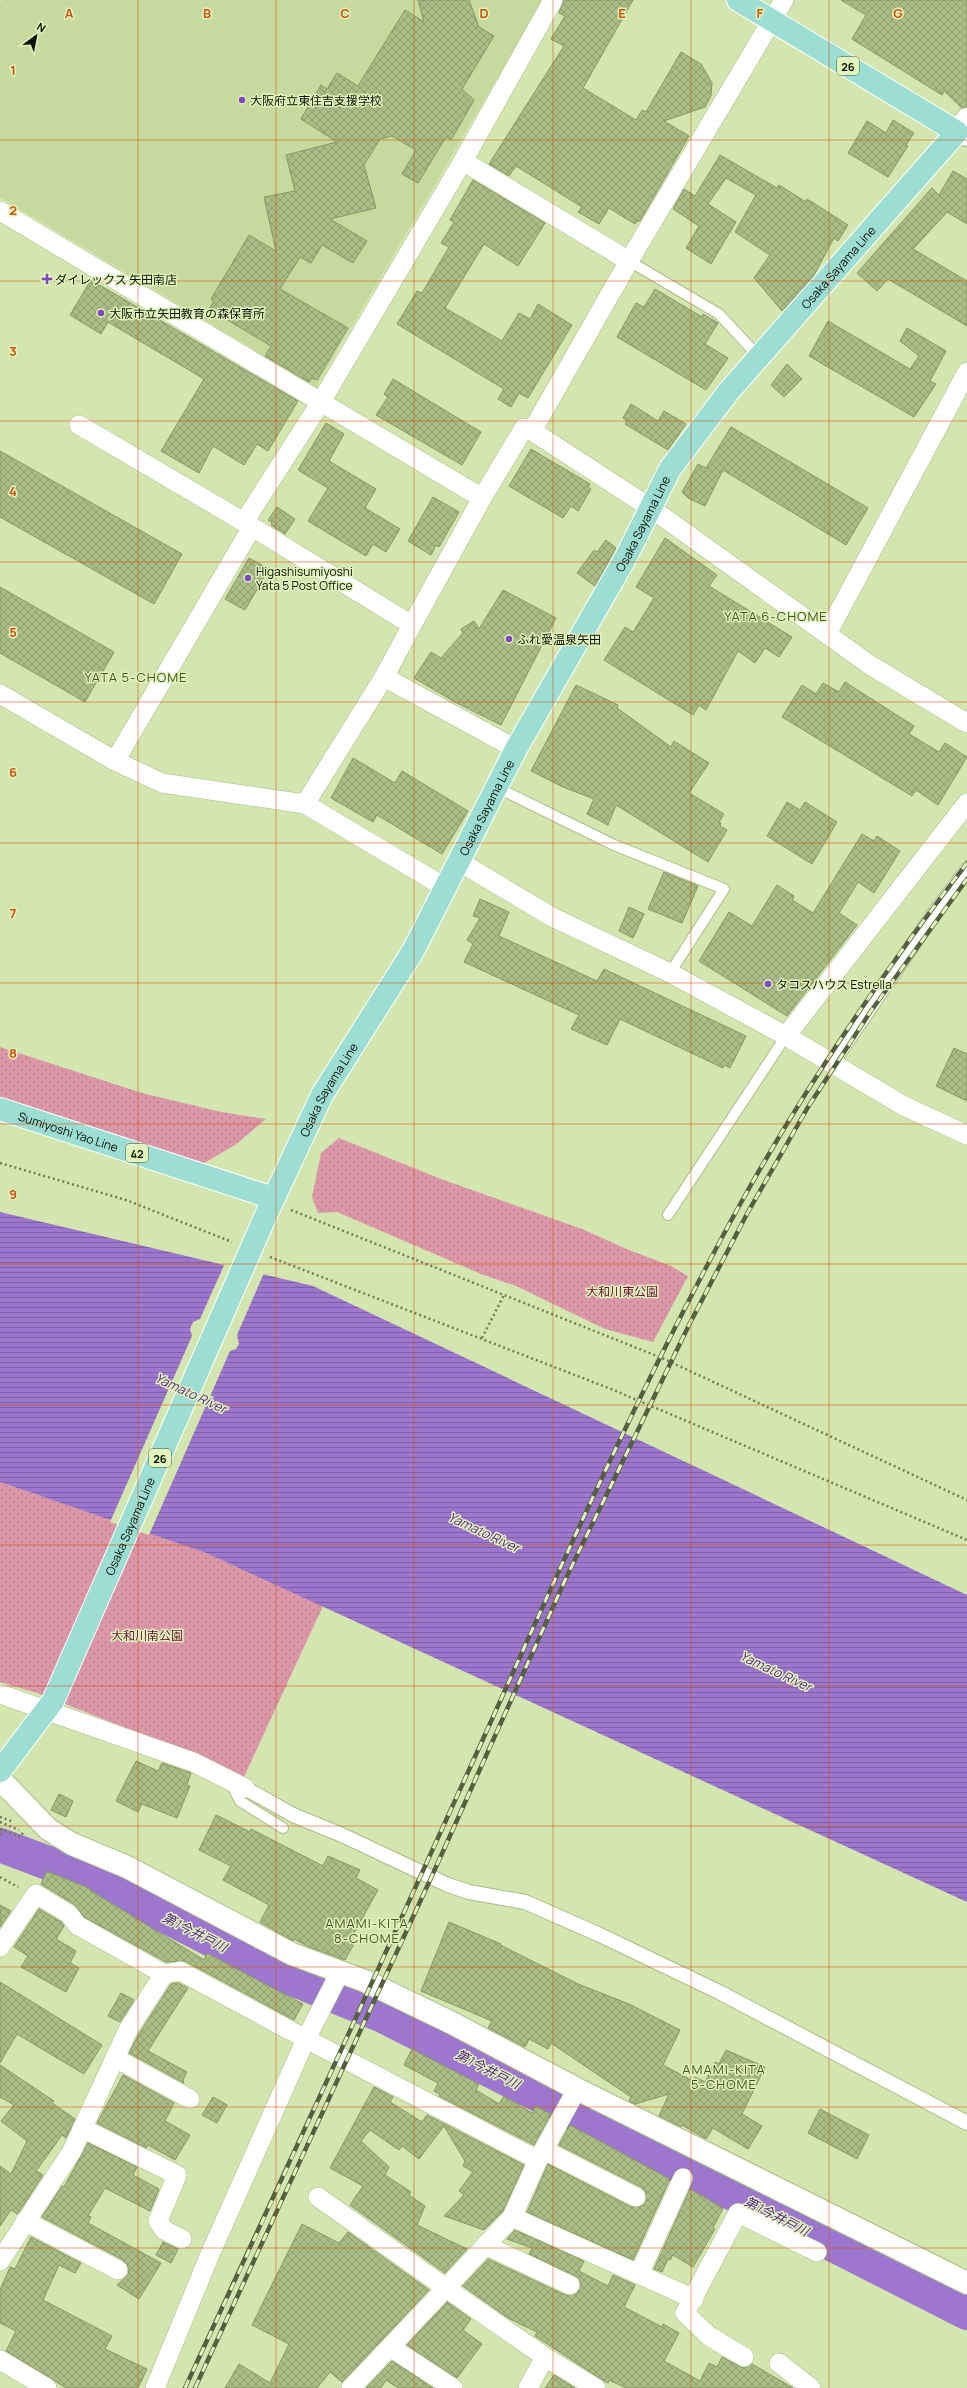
<svg xmlns="http://www.w3.org/2000/svg" width="967" height="2388" font-family="Manrope,'Noto Sans JP',sans-serif">
  <defs>
    <pattern id="grass-dots" width="8" height="8" patternUnits="userSpaceOnUse"><rect width="8" height="8" fill="#dc97a8"/><path d="M2 2h.1M6 6h.1" fill="none" stroke="#bc818f" stroke-width="1.8" stroke-linecap="round"/></pattern>
    <pattern id="water-rules" width="6" height="5" patternUnits="userSpaceOnUse"><rect width="6" height="5" fill="#9d77cd"/><path d="M0 2.5h6" fill="none" stroke="#7e60a4"/></pattern>
    <pattern id="building-cross-hatch" width="8" height="8" patternUnits="userSpaceOnUse"><rect width="8" height="8" fill="#abbd87"/><path d="M0 0l8 8M0 8l8-8" fill="none" stroke="#92a173"/></pattern>
  </defs>
  <rect width="100%" height="100%" fill="#d4e6af"/>
  <path fill="#c6da9d" d="M 2,0 L 543,0 L 316,387 L 0,197 L 0,3 Z"/>
  <g fill="url(#grass-dots)">
    <path d="M 0,1047 L 142,1093 L 221,1112 L 266,1119 L 235,1145 L 199,1166 L 0,1101 Z"/>
    <path d="M 339,1138 L 441,1179 L 582,1229 L 629,1250 L 671,1266 L 688,1276 L 653,1342 L 605,1329 L 516,1286 L 481,1274 L 337,1212 L 318,1213 L 312,1197 L 321,1153 Z"/>
    <path d="M 0,1482 L 206,1553 L 323,1606 L 243,1779 L 198,1756 L 139,1733 L 37,1693 L 0,1682 Z"/>
  </g>
  <path fill="url(#water-rules)" d="M 0,1212 L 313,1286 L 967,1595 L 967,1902 L 206,1553 L 0,1482 Z"/>
  <path fill="#d4e6af" d="M 225,1263 L 264,1273 L 237,1335 L 239,1344 L 236,1349 L 230,1351 L 149,1535 L 110,1522 L 192,1336 L 190,1329 L 193,1322 L 200,1319 Z"/>
  <g fill="none" stroke-linecap="round" stroke-linejoin="round">
    <path stroke="#9d77cd" stroke-width="34" d="M 0,1845 L 101,1883 L 268,1969 L 383,2016 L 967,2313"/>
  </g>
  <g fill="url(#building-cross-hatch)" stroke="#879763">
    <path d="M 418,0 L 469,0 L 479,27 L 494,36 L 462,89 L 474,100 L 451,140 L 446,137 L 418,183 L 402,174 L 416,150 L 392,136 L 380,139 L 364,165 L 376,208 L 330,219 L 367,241 L 353,263 L 322,245 L 311,263 L 300,257 L 280,289 L 348,328 L 317,380 L 312,378 L 309,382 L 265,356 L 271,346 L 209,309 L 214,301 L 211,299 L 249,235 L 276,251 L 264,197 L 295,191 L 286,155 L 337,142 L 301,119 L 321,85 L 327,89 L 337,73 L 358,86 L 405,10 L 424,22 Z"/>
    <path d="M 564,0 L 633,0 L 583,88 L 636,120 L 642,110 L 646,112 L 681,52 L 701,64 L 712,83 L 711,96 L 705,107 L 664,121 L 689,136 L 640,221 L 637,221 L 635,224 L 609,208 L 599,224 L 578,212 L 582,207 L 516,166 L 509,176 L 489,164 L 564,46 L 551,39 L 565,16 L 559,13 Z"/>
    <path d="M 841,0 L 967,0 L 967,107 L 962,108 L 944,91 L 942,95 L 852,39 L 866,15 Z"/>
    <path d="M 893,120 L 914,133 L 906,145 L 908,146 L 888,177 L 848,153 L 867,121 L 886,133 Z"/>
    <path d="M 720,155 L 777,188 L 779,185 L 806,202 L 807,199 L 848,225 L 838,241 L 834,238 L 813,277 L 782,311 L 754,278 L 770,255 L 735,232 L 756,195 L 726,178 L 708,204 L 736,222 L 711,264 L 686,248 L 699,226 L 673,209 L 684,189 L 695,196 Z"/>
    <path d="M 953,171 L 967,179 L 967,224 L 947,212 L 913,249 L 967,281 L 967,326 L 888,279 L 877,291 L 857,273 L 932,188 L 939,195 Z"/>
    <path d="M 473,180 L 545,223 L 518,266 L 484,244 L 445,308 L 502,341 L 519,313 L 530,319 L 538,304 L 572,325 L 528,398 L 519,393 L 511,407 L 498,399 L 504,389 L 397,324 L 417,291 L 422,293 L 449,247 L 441,243 L 454,222 L 450,220 Z"/>
    <path d="M 91,280 L 298,401 L 268,451 L 257,444 L 244,465 L 213,446 L 199,473 L 161,451 L 204,379 L 108,322 L 101,334 L 70,315 Z"/>
    <path d="M 655,289 L 702,317 L 703,314 L 718,323 L 705,344 L 728,358 L 706,390 L 617,337 L 636,303 L 644,307 Z"/>
    <path d="M 828,321 L 910,369 L 919,356 L 900,341 L 907,328 L 946,351 L 930,381 L 936,384 L 914,417 L 809,356 Z"/>
    <path d="M 787,364 L 802,379 L 784,397 L 771,385 Z"/>
    <path d="M 393,379 L 481,432 L 462,465 L 376,415 L 388,397 L 384,394 Z"/>
    <path d="M 631,404 L 658,421 L 664,411 L 686,424 L 668,450 L 625,424 L 627,421 L 623,418 Z"/>
    <path d="M 326,423 L 344,434 L 329,461 L 376,489 L 365,508 L 400,529 L 386,552 L 373,544 L 366,556 L 308,521 L 328,488 L 298,470 Z"/>
    <path d="M 731,427 L 868,508 L 846,545 L 723,470 L 705,506 L 688,498 L 682,492 L 698,464 L 706,468 Z"/>
    <path d="M 531,449 L 590,484 L 588,487 L 591,489 L 578,511 L 571,506 L 563,518 L 509,486 Z"/>
    <path d="M 0,451 L 182,554 L 154,604 L 0,517 Z"/>
    <path d="M 433,497 L 459,512 L 439,547 L 436,545 L 431,555 L 408,541 Z"/>
    <path d="M 277,507 L 295,519 L 285,534 L 271,525 L 272,523 L 268,520 Z"/>
    <path d="M 665,538 L 717,575 L 709,586 L 792,637 L 779,657 L 765,648 L 755,663 L 738,651 L 706,710 L 699,705 L 693,715 L 604,660 L 625,627 L 633,632 L 654,598 L 636,587 Z"/>
    <path d="M 606,540 L 616,548 L 595,586 L 577,573 L 594,550 L 597,552 Z"/>
    <path d="M 249,558 L 269,569 L 245,610 L 225,599 Z"/>
    <path d="M 0,587 L 114,652 L 85,702 L 0,653 Z"/>
    <path d="M 503,590 L 556,618 L 501,725 L 455,702 L 414,678 L 431,652 L 441,658 L 463,633 L 461,629 L 474,621 L 479,629 Z"/>
    <path d="M 845,682 L 914,726 L 909,734 L 939,752 L 945,743 L 967,757 L 938,805 L 916,790 L 912,796 L 782,717 L 802,685 L 816,694 L 823,683 L 839,692 Z"/>
    <path d="M 576,685 L 618,705 L 617,708 L 671,747 L 674,741 L 709,763 L 689,793 L 724,814 L 719,822 L 721,823 L 720,826 L 727,830 L 708,862 L 616,805 L 608,825 L 587,814 L 594,799 L 563,787 L 531,771 Z"/>
    <path d="M 353,758 L 395,783 L 402,771 L 468,811 L 442,854 L 377,815 L 373,822 L 331,798 Z"/>
    <path d="M 787,802 L 800,810 L 805,802 L 837,822 L 812,864 L 767,836 Z"/>
    <path d="M 862,834 L 874,841 L 877,836 L 900,851 L 874,893 L 858,882 L 839,913 L 857,925 L 787,1016 L 699,961 L 729,912 L 752,926 L 777,885 L 794,896 L 792,900 L 813,913 Z"/>
    <path d="M 664,872 L 698,886 L 682,923 L 648,909 Z"/>
    <path d="M 480,899 L 509,912 L 499,936 L 597,981 L 604,969 L 746,1036 L 730,1068 L 724,1065 L 723,1068 L 620,1019 L 607,1045 L 571,1029 L 579,1015 L 464,962 L 473,944 L 467,940 L 480,918 L 473,916 Z"/>
    <path d="M 629,907 L 644,914 L 633,938 L 619,931 Z"/>
    <path d="M 954,1048 L 967,1054 L 967,1101 L 936,1086 Z"/>
    <path d="M 136,1761 L 158,1771 L 162,1763 L 191,1773 L 187,1785 L 190,1786 L 177,1818 L 142,1804 L 138,1812 L 116,1801 Z"/>
    <path d="M 59,1794 L 73,1801 L 66,1817 L 51,1810 Z"/>
    <path d="M 216,1815 L 250,1832 L 251,1829 L 323,1866 L 328,1856 L 360,1870 L 356,1878 L 378,1890 L 350,1940 L 355,1942 L 345,1960 L 307,1946 L 294,1939 L 293,1941 L 260,1922 L 269,1905 L 223,1880 L 231,1866 L 199,1850 Z"/>
    <path d="M 47,1871 L 91,1889 L 90,1890 L 204,1960 L 207,1953 L 303,2004 L 294,2020 L 185,1961 L 166,1962 L 84,1917 L 75,1905 L 41,1884 Z"/>
    <path d="M 0,1905 L 11,1911 L 0,1927 Z"/>
    <path d="M 39,1909 L 61,1922 L 64,1926 L 56,1939 L 76,1951 L 70,1963 L 79,1968 L 66,1992 L 21,1967 L 28,1956 L 14,1947 Z"/>
    <path d="M 449,1922 L 501,1944 L 500,1945 L 578,1984 L 629,2004 L 680,2030 L 663,2065 L 693,2081 L 695,2077 L 705,2082 L 715,2062 L 719,2064 L 726,2050 L 765,2067 L 742,2114 L 762,2126 L 748,2149 L 713,2128 L 706,2139 L 682,2125 L 681,2127 L 659,2116 L 669,2094 L 635,2104 L 629,2101 L 631,2097 L 551,2043 L 548,2049 L 529,2039 L 525,2047 L 488,2028 L 492,2021 L 421,1991 Z"/>
    <path d="M 0,1982 L 102,2045 L 84,2074 L 17,2034 L 0,2063 Z"/>
    <path d="M 178,1983 L 188,1988 L 148,2051 L 187,2072 L 183,2080 L 184,2083 L 129,2053 L 139,2034 L 171,1984 Z"/>
    <path d="M 121,1993 L 134,2000 L 120,2022 L 108,2016 Z"/>
    <path d="M 412,2049 L 479,2084 L 476,2090 L 499,2104 L 504,2096 L 532,2113 L 536,2106 L 551,2114 L 534,2145 L 439,2096 L 440,2094 L 434,2091 L 438,2083 L 404,2065 Z"/>
    <path d="M 0,2065 L 54,2101 L 52,2103 L 75,2119 L 66,2138 L 62,2135 L 36,2171 L 43,2175 L 19,2212 L 17,2214 L 11,2210 L 0,2226 L 0,2166 L 11,2174 L 27,2141 L 1,2121 L 14,2105 L 0,2097 Z"/>
    <path d="M 123,2075 L 174,2103 L 165,2121 L 190,2135 L 175,2160 L 148,2145 L 146,2148 L 97,2123 Z"/>
    <path d="M 374,2087 L 393,2097 L 390,2102 L 422,2122 L 427,2115 L 524,2165 L 503,2211 L 484,2230 L 444,2216 L 464,2195 L 459,2191 L 473,2172 L 463,2166 L 465,2161 L 444,2126 L 419,2159 L 402,2146 L 399,2150 L 370,2130 L 361,2141 L 389,2167 L 385,2175 L 411,2192 L 409,2195 L 425,2206 L 417,2225 L 467,2249 L 445,2273 L 350,2205 L 363,2186 L 330,2168 Z"/>
    <path d="M 213,2097 L 227,2105 L 217,2123 L 202,2115 Z"/>
    <path d="M 820,2109 L 869,2135 L 857,2159 L 808,2133 Z"/>
    <path d="M 570,2125 L 670,2179 L 633,2260 L 527,2212 L 548,2164 L 631,2207 L 642,2206 L 646,2202 L 645,2191 L 641,2187 L 559,2145 Z"/>
    <path d="M 88,2143 L 137,2167 L 133,2175 L 159,2189 L 150,2211 L 105,2188 L 88,2216 L 91,2217 L 88,2223 L 161,2263 L 139,2299 L 117,2285 L 128,2275 L 129,2269 L 123,2260 L 42,2217 L 62,2186 L 64,2187 Z"/>
    <path d="M 690,2189 L 723,2208 L 713,2228 L 715,2229 L 693,2267 L 673,2255 L 670,2260 L 668,2259 L 662,2272 L 654,2269 Z"/>
    <path d="M 302,2224 L 339,2243 L 348,2232 L 429,2290 L 342,2382 L 330,2372 L 317,2388 L 225,2388 L 239,2364 L 270,2383 L 289,2344 L 252,2325 Z"/>
    <path d="M 515,2230 L 584,2261 L 579,2271 L 608,2286 L 613,2275 L 635,2285 L 624,2307 L 662,2327 L 663,2324 L 679,2333 L 664,2361 L 700,2381 L 709,2363 L 717,2367 L 722,2357 L 743,2368 L 752,2364 L 793,2388 L 626,2388 L 609,2380 L 608,2383 L 604,2381 L 535,2336 L 537,2332 L 508,2318 L 463,2286 L 488,2259 L 565,2295 L 577,2294 L 581,2284 L 579,2278 L 529,2254 L 532,2248 L 507,2239 Z"/>
    <path d="M 31,2237 L 81,2263 L 75,2273 L 59,2265 L 43,2300 L 112,2336 L 105,2349 L 147,2369 L 138,2388 L 66,2388 L 6,2351 L 16,2331 L 0,2323 L 0,2290 L 10,2267 L 15,2269 Z"/>
    <path d="M 163,2242 L 178,2249 L 171,2263 L 156,2255 Z"/>
    <path d="M 447,2302 L 471,2319 L 463,2330 L 482,2344 L 457,2378 L 407,2345 Z"/>
    <path d="M 392,2361 L 433,2388 L 398,2388 L 386,2380 L 381,2388 L 366,2388 Z"/>
    <path d="M 554,2375 L 575,2388 L 545,2388 Z"/>
  </g>
  <g fill="none" stroke-linecap="round" stroke-linejoin="round">
    <g stroke="#aabc86" stroke-width="12">
      <g id="service">
        <path d="M 629,261 L 719,314 L 759,357"/>
        <path d="M 496,787 L 614,845 L 724,889 L 670,973"/>
        <path d="M 668,1215 L 786,1036"/>
        <path d="M 231,1784 L 240,1801 L 283,1828"/>
      </g>
    </g>
    <g stroke="#aabc86" stroke-width="16">
      <g id="pedestrian">
        <path d="M 838,1054 L 938,908 L 967,870"/>
        <path d="M 245,1788 L 293,1815 L 342,1835 L 448,1885 L 469,1892 L 525,1902 L 598,1934 L 719,1992 L 967,2123"/>
      </g>
    </g>
    <g stroke="#aabc86" stroke-width="20">
      <g id="minor">
        <path d="M 463,161 L 553,0"/>
        <path d="M 0,211 L 482,498"/>
        <path d="M 79,425 L 244,522"/>
        <path d="M 532,431 L 652,509 L 870,665 L 967,723"/>
        <path d="M 412,625 L 482,498 L 524,428 L 532,431 L 629,261"/>
        <path d="M 827,634 L 967,372"/>
        <path d="M 384,677 L 516,749"/>
        <path d="M 0,694 L 115,761 L 162,783 L 305,804 L 384,677 L 412,625 L 244,522 L 321,402 L 463,161 L 629,261 L 784,0"/>
        <path d="M 115,761 L 252,527"/>
        <path d="M 305,804 L 446,888"/>
        <path d="M 460,862 L 552,917 L 670,973 L 786,1036 L 904,1106 L 967,1135"/>
        <path d="M 786,1036 L 967,803"/>
        <path d="M 0,1694 L 193,1762 L 245,1788"/>
        <path d="M 0,1947 L 36,1894 L 69,1914 L 77,1925 L 164,1974 L 180,1971 L 306,2039 L 538,2160"/>
        <path d="M 115,2058 L 190,2099"/>
        <path d="M 577,2089 L 538,2160 L 512,2217 L 446,2288 L 545,2357 L 596,2388"/>
        <path d="M 82,2128 L 177,2175 L 158,2221 L 164,2230 L 182,2239"/>
        <path d="M 544,2150 L 636,2197"/>
        <path d="M 318,2197 L 446,2288 L 351,2388"/>
        <path d="M 512,2217 L 694,2299"/>
        <path d="M 25,2221 L 118,2270"/>
        <path d="M 485,2245 L 570,2285"/>
        <path d="M 0,2261 L 72,2151 L 128,2030 L 164,1974"/>
        <path d="M 639,2274 L 683,2178"/>
        <path d="M 390,2347 L 453,2388"/>
        <path d="M 744,2357 L 709,2336 L 685,2313 L 738,2213 L 817,2252"/>
        <path d="M 0,2360 L 47,2388"/>
        <path d="M 779,2363 L 811,2388"/>
        <path d="M 155,2388 L 211,2252 L 306,2039 L 340,1972"/>
        <path d="M 528,2388 L 545,2357"/>
      </g>
    </g>
    <g stroke="#aabc86" stroke-width="24">
      <g id="tertiary">
        <path d="M 967,119 L 957,132 L 967,135"/>
        <path d="M 0,1779 L 48,1829 L 72,1844 L 127,1867 L 292,1954 L 365,1981 L 452,2023 L 577,2089 L 967,2283"/>
      </g>
    </g>
    <g stroke="#fff" stroke-width="24">
      <g id="primary">
        <path id="s1" d="M 0,1109 L 273,1198"/>
        <path id="s2" d="M 266,1215 L 322,1095 L 413,951 L 516,749 L 626,557 L 670,469 L 729,391 L 957,132 L 738,0"/>
        <path d="M 0,1771 L 53,1701"/>
      </g>
    </g>
    <g stroke="#707c58" stroke-width="2.5" stroke-dasharray="2 3" stroke-linecap="butt">
      <path d="M 0,1163 L 126,1200 L 232,1242"/>
      <path d="M 291,1210 L 662,1358 L 967,1500"/>
      <path d="M 270,1257 L 611,1389 L 967,1540"/>
      <path d="M 482,1338 L 504,1295"/>
      <path d="M 0,1817 L 11,1821"/>
      <path d="M 0,1822 L 19,1830"/>
      <path d="M 0,1829 L 21,1837 L 23,1832"/>
      <path d="M 0,1835 L 2,1829"/>
      <path d="M 0,1877 L 18,1887"/>
    </g>
    <use href="#service" stroke="#fff" stroke-width="10"/>
    <use href="#pedestrian" stroke="#fff" stroke-width="14"/>
    <use href="#minor" stroke="#fff" stroke-width="19"/>
    <use href="#tertiary" stroke="#fff" stroke-width="22"/>
    <use href="#primary" stroke="#9cddd4" stroke-width="22"/>
    <g stroke="#555f41" stroke-width="4.5">
      <g id="rail">
        <path d="M 185,2388 C 286,2172 385,1954 484,1737 C 564,1559 644,1379 738,1208 C 805,1087 883,972 967,863"/>
        <path d="M 195,2388 L 431,1878 L 567,1576 L 690,1323 L 748,1212 L 808,1107 L 871,1011 L 967,879"/>
      </g>
    </g>
    <use href="#rail" stroke="#e1f4bc" stroke-width="3" stroke-dasharray="9" stroke-linecap="butt"/>
    <g stroke="#fff" stroke-width="24" stroke-linecap="butt">
      <g id="primary-bridge">
        <path id="s3" d="M 53,1701 L 266,1215"/>
      </g>
    </g>
    <use href="#primary-bridge" stroke="#9cddd4" stroke-width="22"/>
  </g>
  <path fill="none" stroke="#d2520b" stroke-width="1" stroke-opacity="0.55" d="M 138,0 L 138,2388M 276,0 L 276,2388M 414,0 L 414,2388M 553,0 L 553,2388M 691,0 L 691,2388M 829,0 L 829,2388M 0,140 L 967,140M 0,281 L 967,281M 0,421 L 967,421M 0,562 L 967,562M 0,702 L 967,702M 0,843 L 967,843M 0,983 L 967,983M 0,1124 L 967,1124M 0,1264 L 967,1264M 0,1405 L 967,1405M 0,1545 L 967,1545M 0,1686 L 967,1686M 0,1826 L 967,1826M 0,1967 L 967,1967M 0,2107 L 967,2107M 0,2248 L 967,2248"/>
  <g fill="#8147be" stroke="#e1f4bc" stroke-width="1.5">
    <circle cx="242" cy="100" r="4"/>
    <path d="M45 273h4v4h4v4h-4v4h-4v-4h-4v-4h4z"/>
    <circle cx="101" cy="313" r="4"/>
    <circle cx="248" cy="578" r="4"/>
    <circle cx="509" cy="639" r="4"/>
    <circle cx="768" cy="984" r="4"/>
  </g>
  <g text-anchor="middle" dominant-baseline="central" stroke-width="3" stroke-linejoin="round" paint-order="stroke">
    <g fill="#e1f4bc" stroke="#4c5639" stroke-width="1">
      <rect x="837" y="57" width="22" height="18" rx="3"/>
      <rect x="126" y="1144" width="22" height="18" rx="3"/>
      <rect x="149" y="1449" width="22" height="18" rx="3"/>
    </g>
    <g font-size="11" font-weight="bold" fill="#0c1201">
      <text x="848" y="66">26</text>
      <text x="137" y="1153">42</text>
      <text x="160" y="1458">26</text>
    </g>
    <g font-size="12" fill="#0c1201" stroke="#e1f4bc" text-anchor="start">
      <text x="250" y="100">大阪府立東住吉支援学校</text>
      <text x="55" y="279">ダイレックス 矢田南店</text>
      <text x="109" y="313">大阪市立矢田教育の森保育所</text>
      <text x="256" y="571">Higashisumiyoshi<tspan x="256" dy="14">Yata 5 Post Office</tspan></text>
      <text x="517" y="639">ふれ愛温泉矢田</text>
      <text x="776" y="984">タコスハウス Estrella</text>
    </g>
    <g font-size="12" fill="#0c1201" stroke="#e1f4bc">
      <text stroke="none"><textPath href="#s2" startOffset="1112">Osaka Sayama Line</textPath></text>
      <text stroke="none"><textPath href="#s2" startOffset="788">Osaka Sayama Line</textPath></text>
      <text stroke="none"><textPath href="#s2" startOffset="464">Osaka Sayama Line</textPath></text>
      <text stroke="none"><textPath href="#s2" startOffset="140">Osaka Sayama Line</textPath></text>
      <text stroke="none"><textPath href="#s1" startOffset="72">Sumiyoshi Yao Line</textPath></text>
      <text stroke="none"><textPath href="#s3" startOffset="191">Osaka Sayama Line</textPath></text>
    </g>
    <g font-size="12" fill="#6d1036" stroke="#e1f4bc">
      <text x="622" y="1291">大和川東公園</text>
      <text x="147" y="1635">大和川南公園</text>
    </g>
    <g font-size="13" letter-spacing="1" fill="#465422" stroke="#e1f4bc">
      <text x="776" y="616">YATA 6-CHOME</text>
      <text x="136" y="677">YATA 5-CHOME</text>
      <text x="367" y="1923">AMAMI-KITA<tspan x="367" dy="15">8-CHOME</tspan></text>
      <text x="724" y="2069">AMAMI-KITA<tspan x="724" dy="15">5-CHOME</tspan></text>
    </g>
    <g font-size="13" font-style="italic" fill="#59258b" stroke="#e1f4bc">
      <text transform="translate(191 1393) rotate(25)">Yamato River</text>
      <text transform="translate(484 1532) rotate(25)">Yamato River</text>
      <text transform="translate(776 1671) rotate(25)">Yamato River</text>
      <text transform="translate(195 1932) rotate(27)">第1今井戸川</text>
      <text transform="translate(488 2069) rotate(27)">第1今井戸川</text>
      <text transform="translate(777 2216) rotate(27)">第1今井戸川</text>
    </g>
  </g>
  <g font-size="13" text-anchor="middle" font-weight="bold" fill="#d2520b" stroke="#e1f4bc" stroke-width="3" stroke-linejoin="round" paint-order="stroke">
    <text x="69" y="18">A</text>
    <text x="207" y="18">B</text>
    <text x="345" y="18">C</text>
    <text x="484" y="18">D</text>
    <text x="622" y="18">E</text>
    <text x="760" y="18">F</text>
    <text x="898" y="18">G</text>
    <text x="13" y="75">1</text>
    <text x="13" y="215">2</text>
    <text x="13" y="356">3</text>
    <text x="13" y="496">4</text>
    <text x="13" y="637">5</text>
    <text x="13" y="777">6</text>
    <text x="13" y="918">7</text>
    <text x="13" y="1058">8</text>
    <text x="13" y="1199">9</text>
  </g>
  <g transform="translate(36 36) rotate(32)" stroke="#e1f4bc" stroke-width="3" paint-order="stroke">
  <path d="M0-3L7 15L0 10L-7 15Z" fill="#0c1201"/>
  <text y="-6" font-size="11" font-weight="bold" text-anchor="middle" fill="#0c1201">N</text>
  </g>
</svg>
